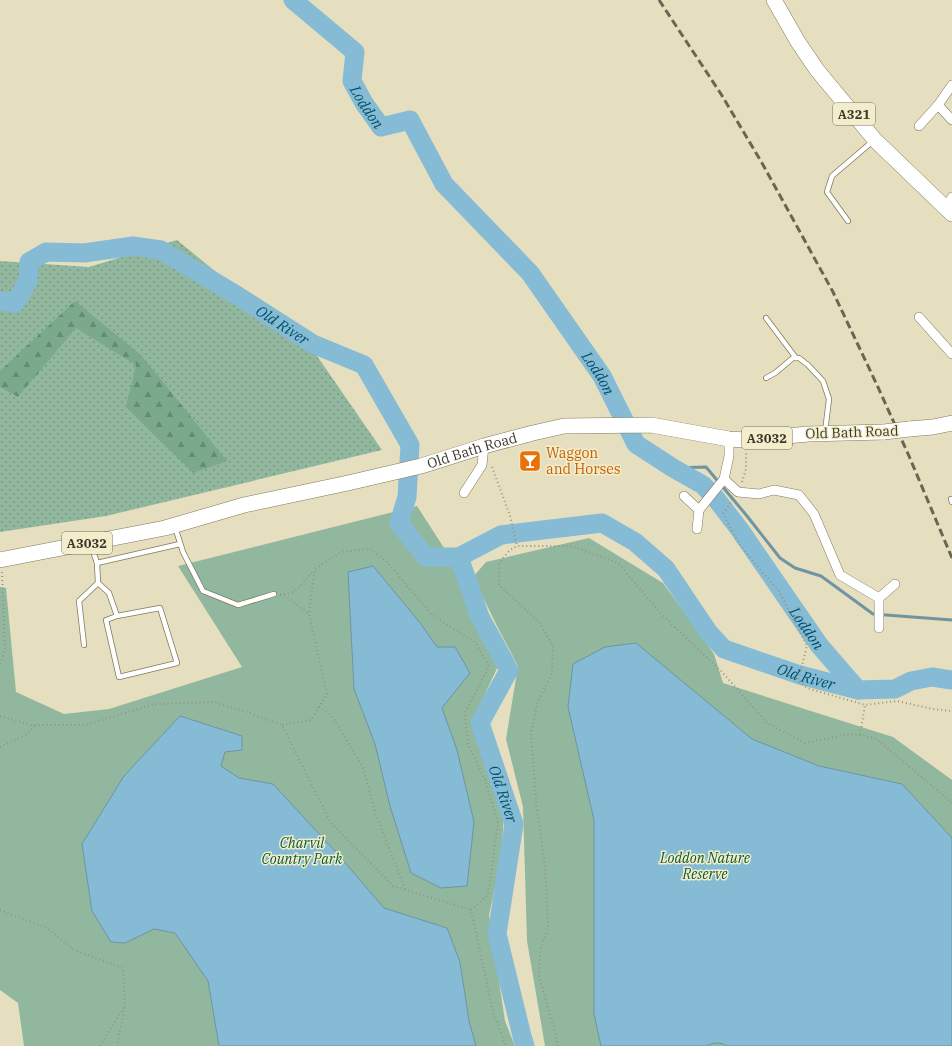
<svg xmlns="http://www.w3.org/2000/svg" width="952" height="1046" font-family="'IBM Plex Serif',serif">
  <defs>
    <pattern id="grass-dots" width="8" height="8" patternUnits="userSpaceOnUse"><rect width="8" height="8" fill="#91b89f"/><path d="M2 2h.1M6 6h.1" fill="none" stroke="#789782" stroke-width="1.8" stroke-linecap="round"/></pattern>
    <pattern id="forest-firs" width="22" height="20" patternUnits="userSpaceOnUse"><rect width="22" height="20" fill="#7aa98c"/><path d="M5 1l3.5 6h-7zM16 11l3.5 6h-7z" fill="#658b73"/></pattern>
  </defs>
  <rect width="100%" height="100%" fill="#e6dfbf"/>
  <path fill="url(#grass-dots)" d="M 177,240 L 315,353 L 382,450 L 106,516 L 0,532 L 0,261 L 89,267 Z"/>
  <path fill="url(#forest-firs)" d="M 75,301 L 141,355 L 227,461 L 193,473 L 126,407 L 136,365 L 76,328 L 18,397 L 0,387 L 0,371 Z"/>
  <g fill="#91b89f">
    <path d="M 417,506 L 455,565 L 471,618 L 499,664 L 473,720 L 504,814 L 501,860 L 489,915 L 505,1021 L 515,1046 L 24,1046 L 18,1003 L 0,990 L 0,587 L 6,588 L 16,692 L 64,714 L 109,709 L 242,667 L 178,566 Z"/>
    <path d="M 589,538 L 663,583 L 714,654 L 723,683 L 893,737 L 952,780 L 952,1046 L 545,1046 L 527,941 L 523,807 L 506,739 L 518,666 L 499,630 L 473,577 L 486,562 Z"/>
  </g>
  <g fill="#85bbd4" stroke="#6f94a2">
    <path d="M 373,566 L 421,624 L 437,647 L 455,647 L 470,673 L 442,708 L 457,750 L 474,822 L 467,886 L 441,888 L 411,873 L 390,806 L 375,744 L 354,689 L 348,572 Z"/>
    <path d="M 636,643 L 752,739 L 819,766 L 902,784 L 952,838 L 952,1046 L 727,1046 C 720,1042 714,1042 707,1046 L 601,1046 L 594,1014 L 594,820 L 568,707 L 573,664 L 605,647 Z"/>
    <path d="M 180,716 L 242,736 L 242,750 L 225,752 L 221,766 L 239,778 L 273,784 L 334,850 L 384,908 L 447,928 L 460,962 L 469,1021 L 476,1046 L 219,1046 L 208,981 L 175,933 L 154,929 L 125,943 L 111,942 L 92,911 L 82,844 L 124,776 Z"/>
  </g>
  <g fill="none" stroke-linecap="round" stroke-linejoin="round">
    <path stroke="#6f94a2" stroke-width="3" d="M 673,468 L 706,467 L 747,516 L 780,558 L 795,568 L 821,576 L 873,614 L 952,620"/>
    <g stroke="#85bbd4" stroke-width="19">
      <path id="s1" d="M 293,0 L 355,52 L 352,81 L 364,103 L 381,127 L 410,120 L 444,184 L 530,273 L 602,376 L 636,444 L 673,468 L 703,485 L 717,500 L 740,530 L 819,645 L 858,690"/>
      <path id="s2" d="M 0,301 L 15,303 L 28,281 L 29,262 L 46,252 L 84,253 L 133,246 L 161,250 L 238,296 L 313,344 L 364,365 L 410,445 L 407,497 L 399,523 L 426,557 L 459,557 L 501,535 L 602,523 L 635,542 L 666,569 L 709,633 L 724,649 L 800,675 L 858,690 L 895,689 L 911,681 L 932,677 L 952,680"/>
      <path id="s3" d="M 459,557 L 480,617 L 509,670 L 480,723 L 514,824 L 497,934 L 522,1036 L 525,1046"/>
    </g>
    <g stroke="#80795b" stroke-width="6">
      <g id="service">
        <path d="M 848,221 L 827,192 L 832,176 L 873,141"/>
        <path d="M 766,318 L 796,358"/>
        <path d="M 766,378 L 775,373 L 793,358 L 799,358 L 808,365 L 823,381 L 829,399 L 825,432"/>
        <path d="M 952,499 L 951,499 L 952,502"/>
        <path d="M 175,527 L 183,552 L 203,591 L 238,605 L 274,594"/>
        <path d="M 91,545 L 97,563 L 180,544"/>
        <path d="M 98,583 L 109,593 L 117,616 L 160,608 L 177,663 L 119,677 L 106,620 L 117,616"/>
        <path d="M 84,645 L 79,601 L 98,583 L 97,563"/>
      </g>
    </g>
    <g stroke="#80795b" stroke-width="10">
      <g id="minor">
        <path d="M 938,105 L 952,85"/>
        <path d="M 919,126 L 938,105 L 952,120"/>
        <path d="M 946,207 L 952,197"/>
        <path d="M 919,317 L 952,354"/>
        <path d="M 729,439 L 729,456 L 724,479 L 738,492 L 759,494 L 774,490 L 799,495 L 814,514 L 840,575 L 879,598 L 879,628"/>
        <path d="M 464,493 L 482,465 L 484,446"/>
        <path d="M 684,496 L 699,510"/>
        <path d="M 699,510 L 724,479"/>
        <path d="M 697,529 L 699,510"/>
        <path d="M 879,598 L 895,584"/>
      </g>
    </g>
    <g stroke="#80795b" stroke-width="16">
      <g id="primary">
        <path d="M 774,0 L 798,42 L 817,70 L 875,140 L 952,214"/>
        <path d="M 909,429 L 933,427 L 952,423"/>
        <path id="s4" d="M 0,560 L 165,528 L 244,505 L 348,483 L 421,466 L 484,446 L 533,433 L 564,426 L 651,425 L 729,439 L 746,440 L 808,434 L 884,432"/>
      </g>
    </g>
    <g stroke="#98937c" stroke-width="2" stroke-dasharray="1 3" stroke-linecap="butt">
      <path d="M 492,467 L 510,516 L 517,546"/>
      <path d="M 742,482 L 746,469 L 746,453"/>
      <path d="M 733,500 L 723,514 L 739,544 L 763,573 L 779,591 L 807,646 L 798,681 L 807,688 L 865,705 L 897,701 L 933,709 L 952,711"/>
      <path d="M 280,594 L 287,594 L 297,590 L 314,570"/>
      <path d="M 280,595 L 287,597 L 309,614"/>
      <path d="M 0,664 L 5,650 L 2,572"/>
      <path d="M 319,707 L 332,716 L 363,767 L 376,815 L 405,889"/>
      <path d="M 0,716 L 31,725 L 85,725 L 155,704 L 214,702 L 250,713 L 282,725 L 331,823 L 393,886 L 471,910 L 493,1012 L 506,1046"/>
      <path d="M 282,725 L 311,720 L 327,694 L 309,614 L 315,569 L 341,552 L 370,549 L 386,561 L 431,614 L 476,643 L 489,666 L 465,713 L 468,744 L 485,780 L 498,823 L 488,895 L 471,910"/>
      <path d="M 860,735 L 865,705"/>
      <path d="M 0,747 L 27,734 L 35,725"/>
      <path d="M 0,910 L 47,928 L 74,950 L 123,968 L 125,1006 L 117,1046"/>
      <path d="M 100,1046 L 124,1007"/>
      <path d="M 558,1046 L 553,1024 L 539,977 L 540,949 L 548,930 L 547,905 L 545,865 L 536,802 L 531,733 L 538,701 L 552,674 L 553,646 L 540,623 L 499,585 L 499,563 L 510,550 L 517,546 L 572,546 L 618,563 L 662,615 L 722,672 L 767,723 L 805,743 L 849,734 L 860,735 L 875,738 L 930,784 L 952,803"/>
    </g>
    <use href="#service" stroke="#fff" stroke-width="4.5"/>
    <use href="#minor" stroke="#fff" stroke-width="9"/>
    <use href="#primary" stroke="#fff" stroke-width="15"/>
    <path stroke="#6a6654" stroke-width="3" stroke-dasharray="8 4" stroke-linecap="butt" d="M 659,0 L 721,94 L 762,163 L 833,292 L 877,385 L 909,456 L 952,558"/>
    <g stroke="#80795b" stroke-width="16" stroke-linecap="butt">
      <path id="primary-bridge" d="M 884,432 L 909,429"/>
    </g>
    <use href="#primary-bridge" stroke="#fff" stroke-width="15"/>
  </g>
  <defs>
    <g id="bar-square" transform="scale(1.15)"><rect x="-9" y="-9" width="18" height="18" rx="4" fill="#e8710a" stroke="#f4edcb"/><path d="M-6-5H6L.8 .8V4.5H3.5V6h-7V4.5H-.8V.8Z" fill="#fff"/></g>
  </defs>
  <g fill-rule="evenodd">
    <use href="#bar-square" x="530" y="461"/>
  </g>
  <g text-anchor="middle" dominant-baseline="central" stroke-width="3" stroke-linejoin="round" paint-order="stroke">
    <g fill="#f4edcb" stroke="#736f5c" stroke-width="1">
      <rect x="833" y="103" width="42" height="22" rx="3"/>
      <rect x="742" y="427" width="50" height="22" rx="3"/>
      <rect x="62" y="532" width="50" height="22" rx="3"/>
    </g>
    <g font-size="13" font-weight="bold" fill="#3c392c">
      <text x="854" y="114">A321</text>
      <text x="767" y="438">A3032</text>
      <text x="87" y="543">A3032</text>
    </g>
    <g font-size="14" fill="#3c392c" stroke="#f4edcb">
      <text transform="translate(852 432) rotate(-2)">Old Bath Road</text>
      <text stroke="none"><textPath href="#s4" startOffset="485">Old Bath Road</textPath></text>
    </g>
    <g font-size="14" fill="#c56008" stroke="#f4edcb" text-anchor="start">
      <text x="546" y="453">Waggon<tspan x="546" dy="16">and Horses</tspan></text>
    </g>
    <g font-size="14" font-style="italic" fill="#065b35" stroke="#f4edcb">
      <text x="302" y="843">Charvil<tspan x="302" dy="16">Country Park</tspan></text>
      <text x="705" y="858">Loddon Nature<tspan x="705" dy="16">Reserve</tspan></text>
    </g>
    <g font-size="15" font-style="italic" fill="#004f68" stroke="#f4edcb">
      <text stroke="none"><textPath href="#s1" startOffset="140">Loddon</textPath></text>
      <text stroke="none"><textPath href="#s2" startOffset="338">Old River</textPath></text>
      <text stroke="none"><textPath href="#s1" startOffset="512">Loddon</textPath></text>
      <text stroke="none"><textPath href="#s1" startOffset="848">Loddon</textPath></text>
      <text stroke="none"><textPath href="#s2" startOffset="1091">Old River</textPath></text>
      <text stroke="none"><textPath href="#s3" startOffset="259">Old River</textPath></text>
    </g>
  </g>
</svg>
